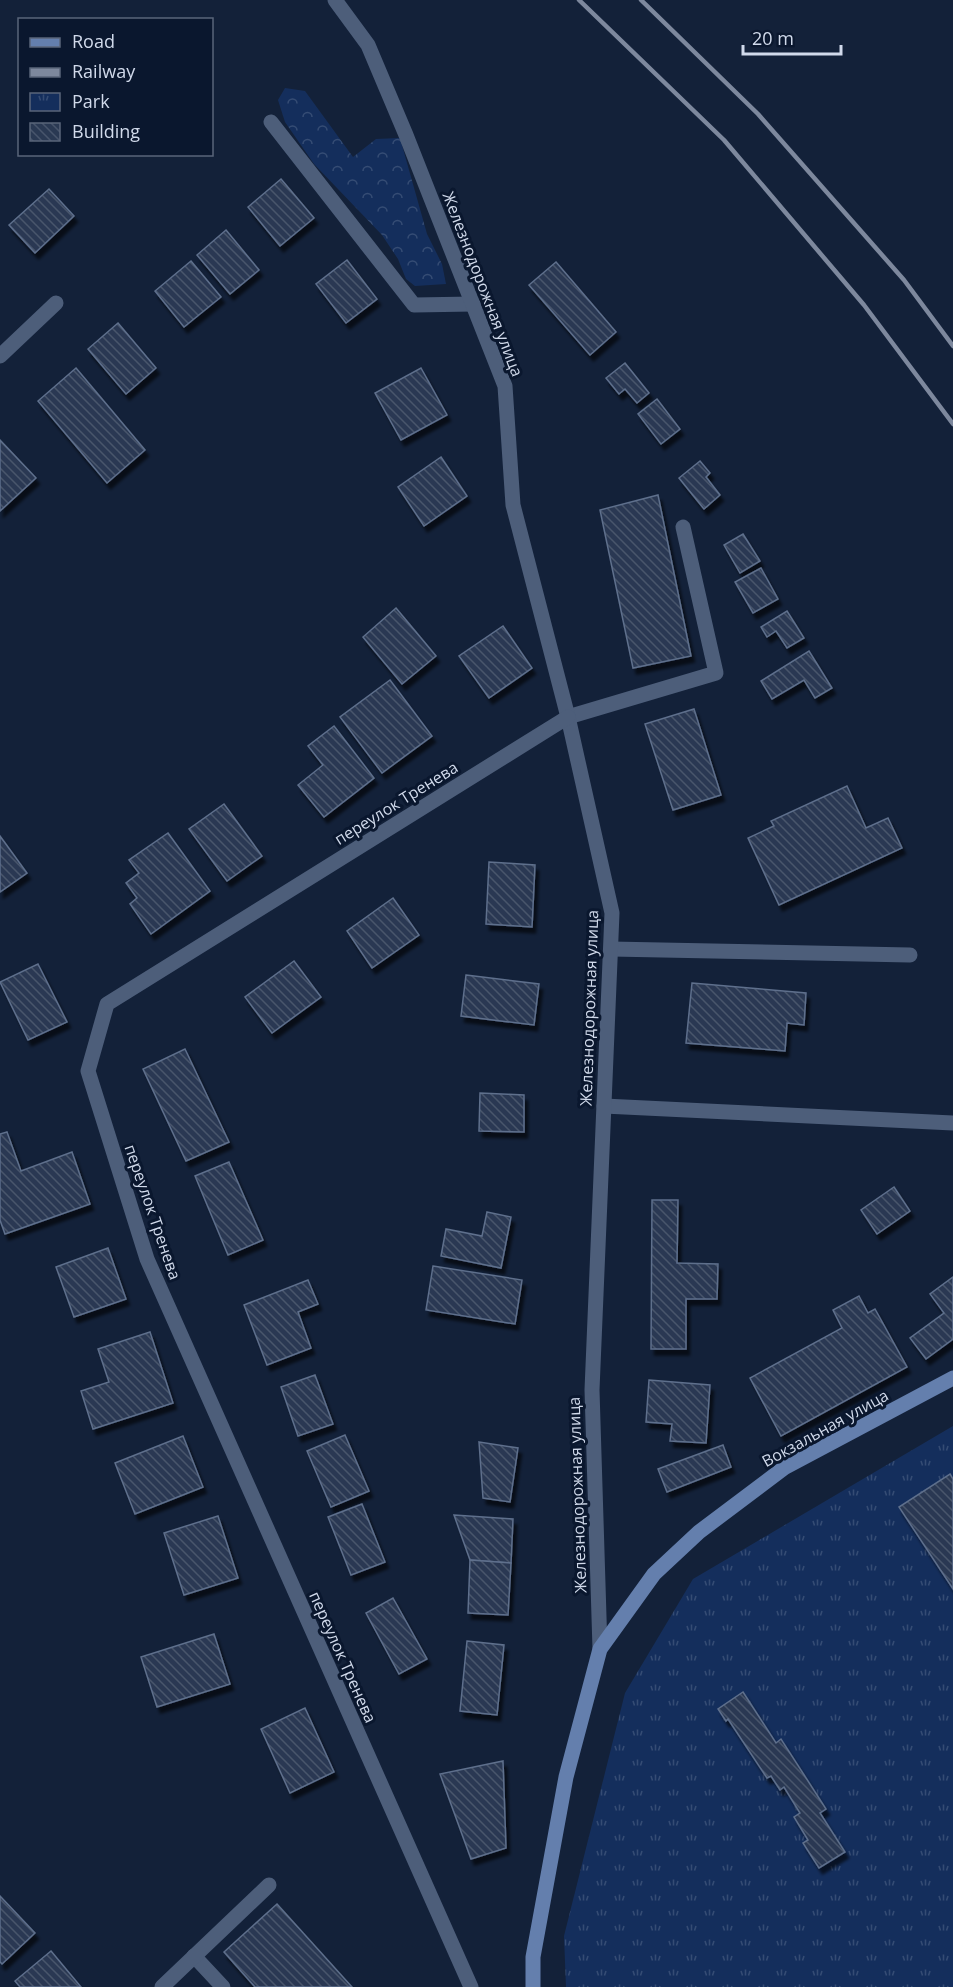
<svg xmlns="http://www.w3.org/2000/svg" width="953" height="1987" font-family="'Open Sans',sans-serif">
  <defs>
    <pattern id="forest-crowns" width="20" height="18" patternUnits="userSpaceOnUse" patternTransform="scale(1.5)"><rect width="20" height="18" fill="#142e5c"/><path d="M2 6a3 3 0 1 1 6 0M12 15a3 3 0 1 1 6 0" fill="none" stroke="#354c74"/></pattern>
    <pattern id="park-tufts" width="24" height="20" patternUnits="userSpaceOnUse" patternTransform="scale(1.5)"><rect width="24" height="20" fill="#142e5c"/><path d="M3 7l-1-3M5 7V3M7 7l1-3M15 17l-1-3M17 17v-4M19 17l1-3" fill="none" stroke="#354c74"/></pattern>
    <pattern id="building-back-hatch" width="6" height="6" patternUnits="userSpaceOnUse" patternTransform="scale(1.5)"><rect width="6" height="6" fill="#2a3953"/><path d="M-1 5l2 2M0 0l6 6M5-1l2 2" fill="none" stroke="#48556c"/></pattern>
    <filter id="shadow"><feDropShadow dx="3.5" dy="6" stdDeviation="1.5" flood-color="#0009"/></filter>
  </defs>
  <rect width="100%" height="100%" fill="#132139"/>
  <path fill="url(#forest-crowns)" d="M 285,88 L 305,91 L 353,157 L 376,139 L 400,138 L 427,234 L 442,264 L 446,284 L 415,286 L 406,279 L 398,259 L 382,235 L 314,164 L 285,122 L 278,100 Z"/>
  <path fill="url(#park-tufts)" d="M 953,1426 L 953,1987 L 566,1987 L 564,1936 L 625,1693 L 693,1579 Z"/>
  <g fill="url(#building-back-hatch)" stroke="#5e6f8c" stroke-width="1.5" filter="url(#shadow)">
    <path d="M 281,179 L 314,218 L 280,246 L 248,207 Z"/>
    <path d="M 49,189 L 74,216 L 35,253 L 9,225 Z"/>
    <path d="M 226,230 L 259,270 L 230,294 L 197,255 Z"/>
    <path d="M 347,260 L 377,299 L 346,323 L 316,284 Z"/>
    <path d="M 191,261 L 221,297 L 184,327 L 155,291 Z"/>
    <path d="M 556,262 L 616,332 L 590,355 L 529,285 Z"/>
    <path d="M 118,323 L 156,368 L 126,394 L 88,349 Z"/>
    <path d="M 625,363 L 649,393 L 637,403 L 625,389 L 619,394 L 606,378 Z"/>
    <path d="M 76,368 L 145,450 L 107,483 L 38,401 Z"/>
    <path d="M 421,368 L 447,415 L 401,440 L 375,393 Z"/>
    <path d="M 657,399 L 680,429 L 661,444 L 638,414 Z"/>
    <path d="M 0,440 L 36,478 L 0,511 Z"/>
    <path d="M 441,457 L 467,496 L 424,526 L 398,487 Z"/>
    <path d="M 700,461 L 710,473 L 706,477 L 720,495 L 704,509 L 679,478 Z"/>
    <path d="M 658,495 L 691,656 L 633,668 L 600,510 Z"/>
    <path d="M 743,534 L 760,561 L 740,573 L 724,545 Z"/>
    <path d="M 761,568 L 778,599 L 753,613 L 735,582 Z"/>
    <path d="M 396,608 L 436,656 L 402,684 L 363,637 Z"/>
    <path d="M 787,611 L 804,638 L 787,648 L 776,631 L 767,637 L 761,627 Z"/>
    <path d="M 503,626 L 532,668 L 489,698 L 459,656 Z"/>
    <path d="M 809,651 L 832,688 L 815,698 L 804,680 L 772,699 L 761,681 Z"/>
    <path d="M 390,680 L 432,736 L 382,773 L 340,717 Z"/>
    <path d="M 694,709 L 721,795 L 673,810 L 645,724 Z"/>
    <path d="M 334,726 L 374,778 L 324,817 L 298,785 L 323,765 L 308,746 Z"/>
    <path d="M 847,786 L 866,828 L 888,818 L 902,848 L 779,905 L 748,838 L 774,826 L 771,821 Z"/>
    <path d="M 224,804 L 262,856 L 227,881 L 189,829 Z"/>
    <path d="M 168,833 L 210,891 L 151,934 L 130,904 L 137,898 L 126,883 L 139,873 L 129,860 Z"/>
    <path d="M 0,836 L 27,873 L 0,892 Z"/>
    <path d="M 489,862 L 535,865 L 532,927 L 486,924 Z"/>
    <path d="M 393,898 L 419,935 L 372,968 L 347,931 Z"/>
    <path d="M 294,961 L 321,997 L 272,1033 L 245,997 Z"/>
    <path d="M 38,964 L 67,1022 L 28,1040 L 0,982 Z"/>
    <path d="M 466,975 L 539,984 L 534,1025 L 461,1016 Z"/>
    <path d="M 692,983 L 806,993 L 804,1025 L 787,1023 L 785,1051 L 686,1043 Z"/>
    <path d="M 185,1049 L 229,1142 L 186,1161 L 143,1069 Z"/>
    <path d="M 480,1093 L 524,1095 L 524,1132 L 479,1131 Z"/>
    <path d="M 7,1132 L 21,1171 L 72,1152 L 90,1204 L 5,1234 L 0,1220 L 0,1134 Z"/>
    <path d="M 229,1162 L 263,1240 L 228,1255 L 195,1176 Z"/>
    <path d="M 894,1187 L 910,1211 L 877,1234 L 861,1210 Z"/>
    <path d="M 652,1200 L 678,1200 L 677,1263 L 718,1264 L 717,1299 L 686,1299 L 686,1349 L 651,1349 Z"/>
    <path d="M 487,1212 L 511,1217 L 501,1268 L 441,1256 L 446,1229 L 482,1236 Z"/>
    <path d="M 108,1248 L 126,1299 L 74,1317 L 56,1267 Z"/>
    <path d="M 433,1266 L 522,1280 L 515,1324 L 426,1310 Z"/>
    <path d="M 953,1277 L 953,1339 L 926,1359 L 910,1338 L 944,1313 L 930,1294 Z"/>
    <path d="M 308,1280 L 318,1304 L 298,1312 L 311,1348 L 267,1365 L 244,1305 Z"/>
    <path d="M 859,1296 L 868,1313 L 875,1309 L 907,1367 L 781,1436 L 750,1378 L 842,1328 L 833,1310 Z"/>
    <path d="M 150,1332 L 173,1403 L 93,1429 L 81,1391 L 109,1382 L 98,1349 Z"/>
    <path d="M 315,1375 L 333,1424 L 298,1436 L 281,1387 Z"/>
    <path d="M 649,1380 L 710,1385 L 706,1443 L 670,1441 L 672,1424 L 646,1422 Z"/>
    <path d="M 345,1435 L 369,1491 L 331,1507 L 307,1451 Z"/>
    <path d="M 183,1436 L 203,1487 L 135,1514 L 115,1463 Z"/>
    <path d="M 479,1442 L 518,1448 L 510,1502 L 483,1498 Z"/>
    <path d="M 723,1445 L 731,1467 L 667,1492 L 658,1469 Z"/>
    <path d="M 950,1474 L 953,1479 L 953,1589 L 899,1507 Z"/>
    <path d="M 362,1504 L 385,1562 L 351,1575 L 328,1517 Z"/>
    <path d="M 454,1515 L 513,1519 L 511,1563 L 470,1560 Z"/>
    <path d="M 218,1516 L 238,1578 L 184,1595 L 164,1533 Z"/>
    <path d="M 470,1560 L 511,1563 L 508,1615 L 468,1613 Z"/>
    <path d="M 393,1598 L 427,1659 L 399,1674 L 366,1613 Z"/>
    <path d="M 214,1634 L 230,1684 L 157,1707 L 141,1657 Z"/>
    <path d="M 467,1641 L 504,1645 L 497,1715 L 460,1711 Z"/>
    <path d="M 743,1692 L 776,1743 L 781,1739 L 826,1809 L 820,1813 L 845,1852 L 819,1868 L 803,1843 L 808,1840 L 794,1817 L 800,1813 L 784,1787 L 780,1790 L 771,1776 L 767,1778 L 728,1719 L 726,1721 L 718,1709 Z"/>
    <path d="M 305,1708 L 334,1772 L 290,1793 L 261,1729 Z"/>
    <path d="M 503,1761 L 506,1848 L 471,1859 L 440,1774 Z"/>
    <path d="M 0,1896 L 35,1933 L 2,1964 L 0,1962 Z"/>
    <path d="M 277,1904 L 352,1987 L 255,1987 L 224,1952 Z"/>
    <path d="M 51,1951 L 81,1987 L 20,1987 L 15,1981 Z"/>
  </g>
  <g fill="none" stroke-linecap="round" stroke-linejoin="round">
    <g stroke="#4d5e7a" stroke-width="15">
      <path d="M 271,122 L 414,305 L 473,304"/>
      <path d="M 568,717 L 716,673 L 683,527"/>
      <path d="M 611,949 L 910,955"/>
      <path d="M 604,1106 L 953,1123"/>
      <path d="M 194,1956 L 223,1987"/>
      <path d="M 162,1987 L 269,1885"/>
    </g>
    <g stroke="#4d5e7a" stroke-width="15">
      <path d="M 335,0 L 368,45 L 406,135 L 505,386 L 513,505 L 568,717 L 612,913 L 592,1390 L 600,1649"/>
      <path d="M 0,356 L 56,303"/>
      <path d="M 471,1987 L 147,1259 L 88,1071 L 107,1004 L 568,717"/>
    </g>
    <path stroke="#647fad" stroke-width="15" d="M 533,1987 L 533,1957 L 566,1777 L 600,1649 L 654,1574 L 699,1532 L 784,1468 L 953,1378"/>
    <g stroke="#7d889d" stroke-width="4.5">
      <path d="M 579,0 L 724,140 L 864,305 L 953,424"/>
      <path d="M 641,0 L 758,114 L 904,280 L 953,346"/>
    </g>
  </g>
  <g text-anchor="middle" dominant-baseline="central" stroke-width="6" stroke-linejoin="round" paint-order="stroke">
    <g font-size="16" fill="#d1daeb" stroke="#0a172e">
      <text transform="translate(483 284) rotate(69)">Железнодорожная улица</text>
      <text transform="translate(396 803) rotate(-32)">переулок Тренева</text>
      <text transform="translate(589 1008) rotate(-88)">Железнодорожная улица</text>
      <text transform="translate(153 1212) rotate(71)">переулок Тренева</text>
      <text transform="translate(825 1428) rotate(-29)">Вокзальная улица</text>
      <text transform="translate(577 1495) rotate(-92)">Железнодорожная улица</text>
      <text transform="translate(343 1657) rotate(66)">переулок Тренева</text>
    </g>
  </g>
  <rect x="18" y="18" width="195" height="138" fill="#0a172e" stroke="#5a657a" stroke-width="1.5"/>
  <rect x="30" y="38" width="30" height="9" fill="#647fad" stroke="#5a657a" stroke-width="1.5"/>
  <text x="72" y="48" font-size="18" fill="#d1daeb">Road</text>
  <rect x="30" y="68" width="30" height="9" fill="#7d889d" stroke="#5a657a" stroke-width="1.5"/>
  <text x="72" y="78" font-size="18" fill="#d1daeb">Railway</text>
  <rect x="30" y="93" width="30" height="18" fill="url(#park-tufts)" stroke="#5a657a" stroke-width="1.5"/>
  <text x="72" y="108" font-size="18" fill="#d1daeb">Park</text>
  <rect x="30" y="123" width="30" height="18" fill="url(#building-back-hatch)" stroke="#5a657a" stroke-width="1.5"/>
  <text x="72" y="138" font-size="18" fill="#d1daeb">Building</text>
  <path d="M743 45v9h98v-9" fill="none" stroke="#d1daeb" stroke-width="3"/>
  <text x="752" y="45" font-size="18" fill="#d1daeb" stroke="#0a172e" stroke-width="4.5" paint-order="stroke">20 m</text>
</svg>
